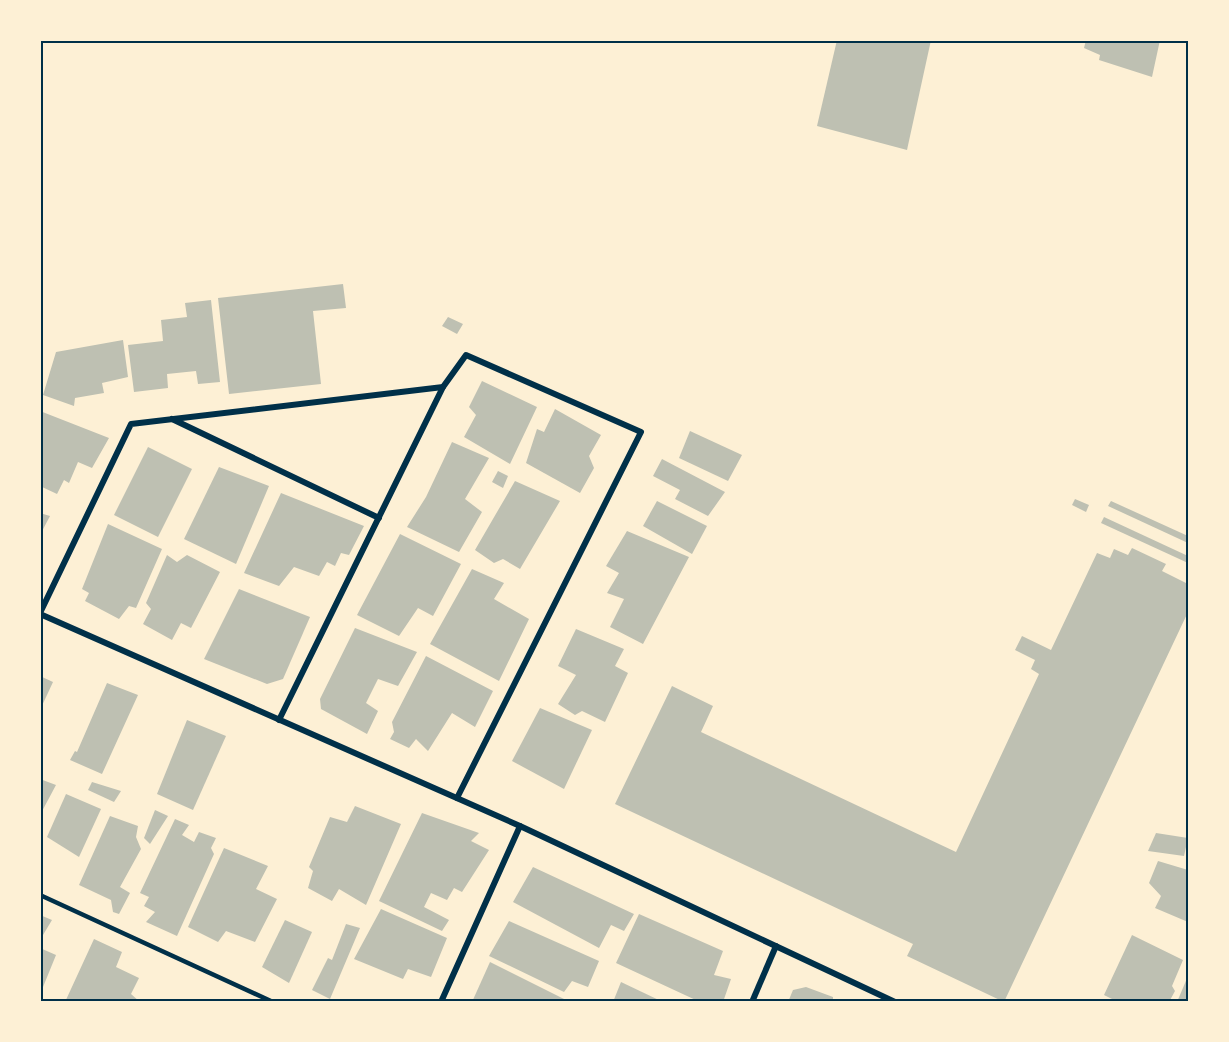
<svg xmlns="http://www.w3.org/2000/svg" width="1229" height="1042" font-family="Mulish,sans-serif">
  <rect width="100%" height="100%" fill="#fdf0d5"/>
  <g fill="#bec0b2">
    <path d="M 837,40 L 931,40 L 907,150 L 817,126 Z"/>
    <path d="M 1086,40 L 1160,40 L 1152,77 L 1099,60 L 1100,55 L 1084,48 Z"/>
    <path d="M 343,284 L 346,308 L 313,311 L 321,384 L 229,394 L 218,298 Z"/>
    <path d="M 211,300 L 220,382 L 198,384 L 196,371 L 167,374 L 168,388 L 134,392 L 128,345 L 163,341 L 161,320 L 187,317 L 185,303 Z"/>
    <path d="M 448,317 L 463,324 L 457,334 L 442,326 Z"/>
    <path d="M 123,340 L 128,377 L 102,383 L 104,393 L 75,398 L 74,406 L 43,395 L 56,352 Z"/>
    <path d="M 482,381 L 537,407 L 510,464 L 464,437 L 476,415 L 469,407 Z"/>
    <path d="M 555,409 L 601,435 L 589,456 L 594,468 L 580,493 L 526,463 L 537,429 L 544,432 Z"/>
    <path d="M 40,411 L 109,438 L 92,468 L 78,462 L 69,483 L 64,480 L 57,494 L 40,486 Z"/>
    <path d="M 690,431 L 742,455 L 728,481 L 679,458 Z"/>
    <path d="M 452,442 L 489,458 L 465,499 L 482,512 L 459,552 L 407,527 L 426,497 Z"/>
    <path d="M 148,447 L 192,469 L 158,537 L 114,515 Z"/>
    <path d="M 662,459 L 725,492 L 708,516 L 675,499 L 680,490 L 653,476 Z"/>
    <path d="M 219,467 L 269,486 L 236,564 L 184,539 Z"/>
    <path d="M 498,471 L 508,476 L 503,488 L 492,482 Z"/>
    <path d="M 515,481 L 560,501 L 520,569 L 503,559 L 494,563 L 475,550 Z"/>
    <path d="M 281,493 L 364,526 L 349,555 L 341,553 L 335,566 L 327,562 L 319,576 L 294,567 L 279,586 L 244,573 Z"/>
    <path d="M 1075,499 L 1089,505 L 1086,512 L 1072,505 Z"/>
    <path d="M 657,501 L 707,526 L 692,554 L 643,526 Z"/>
    <path d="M 1111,501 L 1188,536 L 1188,543 L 1108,506 Z"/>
    <path d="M 40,513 L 50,516 L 40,535 Z"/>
    <path d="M 1104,517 L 1188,556 L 1188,563 L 1101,523 Z"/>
    <path d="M 108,524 L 162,549 L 136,608 L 129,606 L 119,619 L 85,601 L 89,593 L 82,589 Z"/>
    <path d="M 627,531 L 689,557 L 643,644 L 610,627 L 624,599 L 607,593 L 619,573 L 606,566 Z"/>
    <path d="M 400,534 L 461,564 L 433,616 L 418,608 L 399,636 L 357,615 Z"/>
    <path d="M 1132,548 L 1166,564 L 1162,571 L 1188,584 L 1188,612 L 1004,1002 L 907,956 L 913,944 L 615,804 L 672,686 L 713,706 L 701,732 L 956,852 L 1039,674 L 1031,669 L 1035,660 L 1015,650 L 1022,636 L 1051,650 L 1097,553 L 1110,558 L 1114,549 L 1128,555 Z"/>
    <path d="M 167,555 L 177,562 L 187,555 L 220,572 L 191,628 L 181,623 L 172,640 L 143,624 L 151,609 L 146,603 Z"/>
    <path d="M 472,569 L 504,583 L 494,599 L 529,619 L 499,681 L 430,644 Z"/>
    <path d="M 239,589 L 310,617 L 283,679 L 267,684 L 204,659 Z"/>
    <path d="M 355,628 L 417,652 L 398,686 L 378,679 L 366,703 L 378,711 L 367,734 L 321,709 L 320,699 Z"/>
    <path d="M 576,629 L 624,649 L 615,666 L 628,673 L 605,722 L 582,711 L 575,715 L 558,704 L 576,675 L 558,666 Z"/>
    <path d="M 426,656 L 493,691 L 475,727 L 452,713 L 428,751 L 416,739 L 409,748 L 390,739 L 394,732 L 392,722 Z"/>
    <path d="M 40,676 L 53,682 L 40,710 Z"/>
    <path d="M 107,683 L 138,695 L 102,774 L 70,760 L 75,751 L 77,752 Z"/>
    <path d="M 540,708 L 592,730 L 564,789 L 512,761 Z"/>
    <path d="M 187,720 L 226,736 L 193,810 L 157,794 Z"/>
    <path d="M 40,779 L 56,785 L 40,815 Z"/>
    <path d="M 92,782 L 121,791 L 114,802 L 88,790 Z"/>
    <path d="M 66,794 L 101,809 L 79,857 L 47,837 Z"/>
    <path d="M 355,806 L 401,824 L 366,905 L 339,889 L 332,901 L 308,888 L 313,871 L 309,867 L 330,817 L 347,822 Z"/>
    <path d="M 155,810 L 168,816 L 150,844 L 144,838 Z"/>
    <path d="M 422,813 L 479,833 L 471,841 L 489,850 L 462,892 L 454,888 L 447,900 L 431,893 L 424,907 L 449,920 L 442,931 L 379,901 Z"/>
    <path d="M 110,816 L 138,826 L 136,837 L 141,849 L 120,887 L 130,893 L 119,914 L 113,912 L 111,900 L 79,885 Z"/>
    <path d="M 175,819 L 189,825 L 182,835 L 194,842 L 199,832 L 216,838 L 211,848 L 214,854 L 177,936 L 146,922 L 155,912 L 144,906 L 149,897 L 140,893 Z"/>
    <path d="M 1156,833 L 1188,838 L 1184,856 L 1148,851 Z"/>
    <path d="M 224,848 L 268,866 L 256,889 L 277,899 L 255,942 L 226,931 L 218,942 L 188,927 Z"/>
    <path d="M 1158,861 L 1188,870 L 1188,922 L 1155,908 L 1161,896 L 1149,883 Z"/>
    <path d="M 533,867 L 634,914 L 624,931 L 611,925 L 599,948 L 513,902 Z"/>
    <path d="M 381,909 L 447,938 L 431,977 L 408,969 L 403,979 L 354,959 Z"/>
    <path d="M 639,914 L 723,951 L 714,975 L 731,979 L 723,1002 L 700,1002 L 616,963 Z"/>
    <path d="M 40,915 L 52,920 L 40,940 Z"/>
    <path d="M 285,920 L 312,932 L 289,983 L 262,967 Z"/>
    <path d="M 509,921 L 599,961 L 588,987 L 572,981 L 564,992 L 489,956 Z"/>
    <path d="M 346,924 L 360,928 L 330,999 L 312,990 L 328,958 L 332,960 Z"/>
    <path d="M 1132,935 L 1183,960 L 1172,986 L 1175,991 L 1169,1002 L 1118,1002 L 1104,995 Z"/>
    <path d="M 94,939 L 122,952 L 116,967 L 139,978 L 131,994 L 140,1002 L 65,1002 Z"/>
    <path d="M 40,948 L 56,955 L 41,992 L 40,992 Z"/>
    <path d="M 490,962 L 570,1002 L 472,1002 Z"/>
    <path d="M 1188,976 L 1188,1002 L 1177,1002 Z"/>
    <path d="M 621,982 L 663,1002 L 613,1002 Z"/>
    <path d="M 806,987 L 833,997 L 833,1002 L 788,1002 L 793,990 Z"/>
  </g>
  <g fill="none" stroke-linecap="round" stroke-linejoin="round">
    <path stroke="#003049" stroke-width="4.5" d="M 40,895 L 273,1002"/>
    <g stroke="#003049" stroke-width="6">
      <path d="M 172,419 L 379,518"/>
      <path d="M 40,613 L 131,424 L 443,387 L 466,355 L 641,432 L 457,798"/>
      <path d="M 40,614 L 520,826 L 895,1002"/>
      <path d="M 279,720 L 443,387"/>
      <path d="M 441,1002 L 520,826"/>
      <path d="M 752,1002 L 776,946"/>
    </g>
  </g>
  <rect width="1229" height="1042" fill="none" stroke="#fdf0d5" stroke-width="84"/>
  <rect x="42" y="42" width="1145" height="958" fill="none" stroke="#003049" stroke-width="2"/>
</svg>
